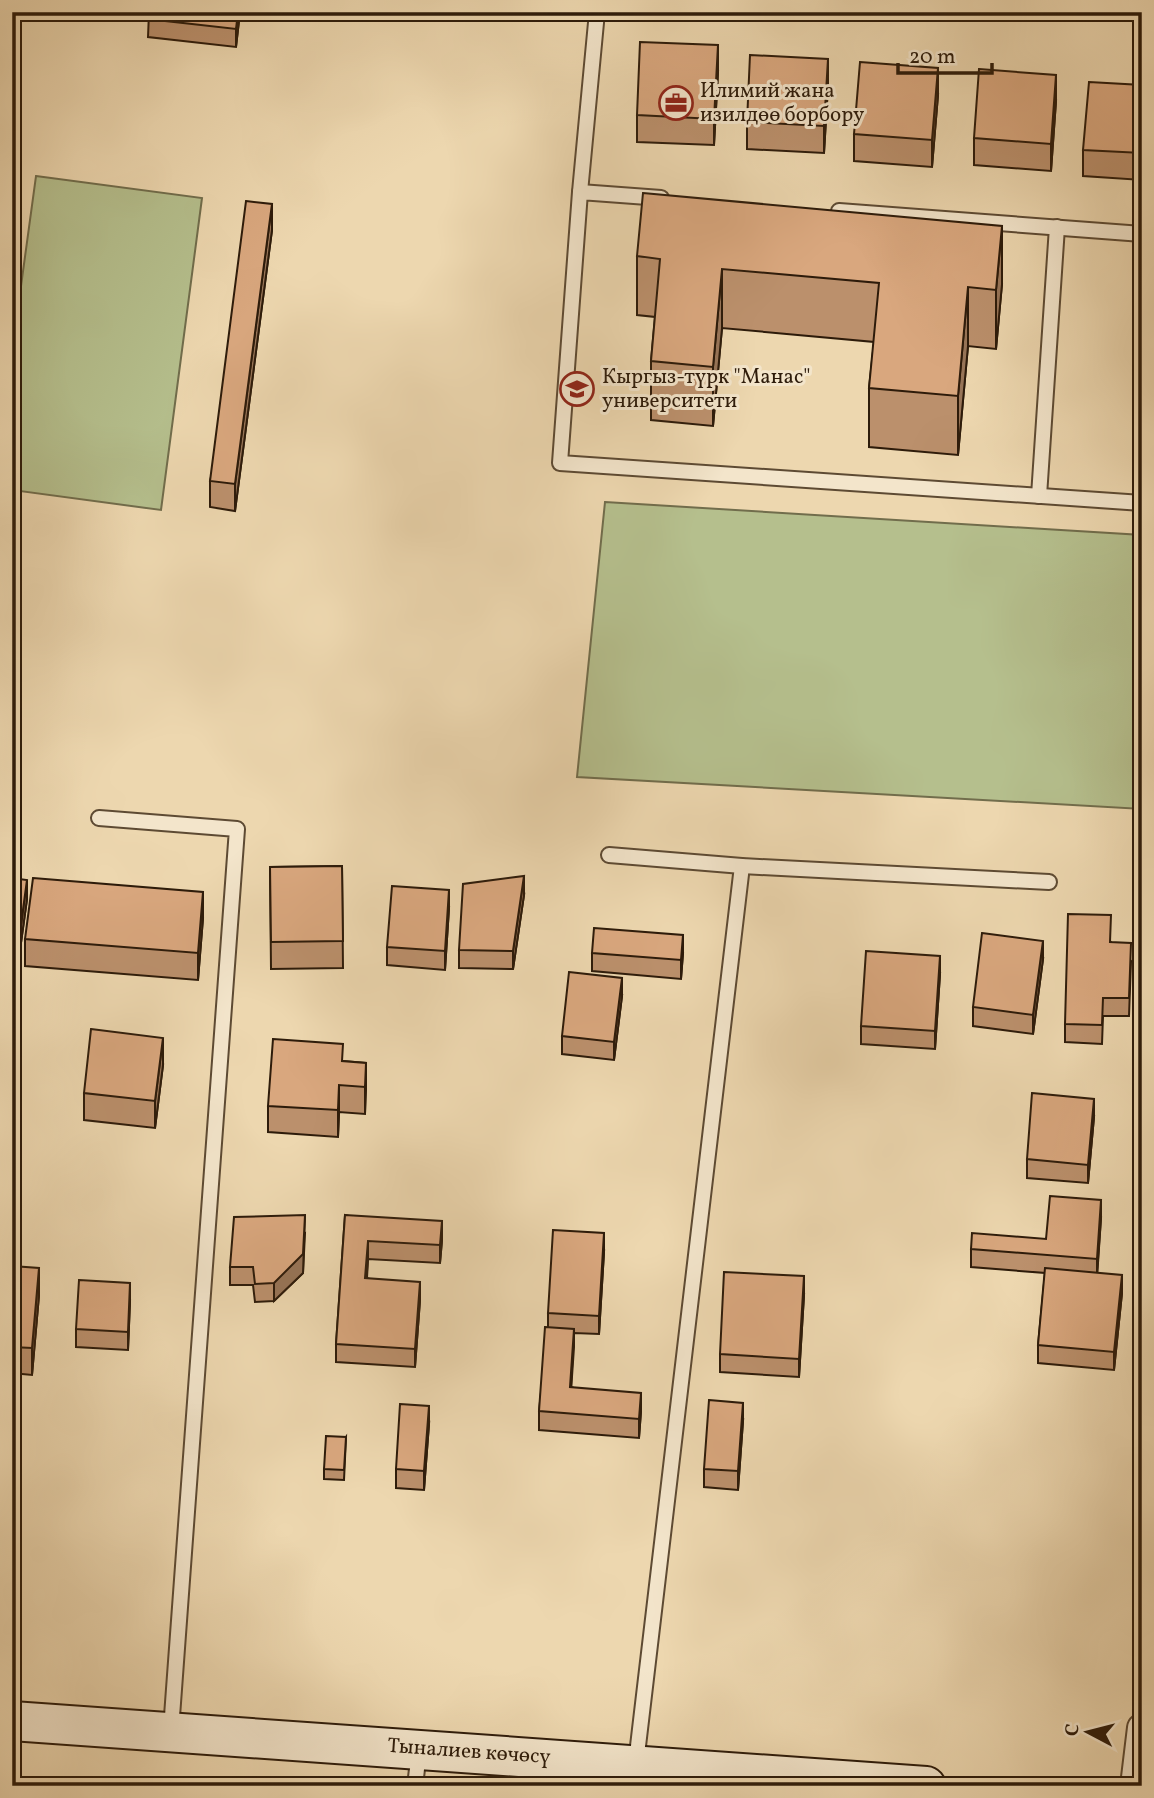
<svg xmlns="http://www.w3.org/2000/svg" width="1154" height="1798" font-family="Vollkorn,serif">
  <rect width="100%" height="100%" fill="#edd7af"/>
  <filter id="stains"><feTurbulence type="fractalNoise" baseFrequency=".00286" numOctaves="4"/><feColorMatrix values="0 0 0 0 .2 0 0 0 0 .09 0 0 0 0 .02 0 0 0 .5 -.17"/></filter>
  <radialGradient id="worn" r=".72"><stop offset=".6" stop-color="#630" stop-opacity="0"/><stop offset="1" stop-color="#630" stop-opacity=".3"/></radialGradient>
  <g fill="#b5bf8d" stroke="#716d4c" stroke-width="2">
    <path d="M 36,176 L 202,198 L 161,510 L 12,490 L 12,352 Z"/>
    <path d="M 605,502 L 1142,535 L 1142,809 L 577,777 Z"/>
  </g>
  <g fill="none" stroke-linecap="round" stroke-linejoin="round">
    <g stroke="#5d4a33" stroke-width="18">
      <g id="service">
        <path d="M 580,192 L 597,12"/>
        <path d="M 661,198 L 580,192 L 560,463 L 1142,503"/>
        <path d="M 839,211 L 1142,234"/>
        <path d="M 1039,496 L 1057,227"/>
        <path d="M 99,818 L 237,829 L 171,1730"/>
        <path d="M 609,855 L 742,866 L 1049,882"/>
        <path d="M 636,1763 L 742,866"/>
        <path d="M 415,1786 L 419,1752"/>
      </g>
    </g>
    <g stroke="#5d4a33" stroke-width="32">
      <path id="minor" d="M 1135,1786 L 1142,1728"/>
    </g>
    <g stroke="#2d1b0a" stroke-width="42">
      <path id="secondary" d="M 12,1721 L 926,1786"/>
    </g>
    <use href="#service" stroke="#f3e5cb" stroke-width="14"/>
    <use href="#minor" stroke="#f3e5cb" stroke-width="28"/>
    <use href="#secondary" stroke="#f3e5cb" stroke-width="38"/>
  </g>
  <g fill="#bb906c" stroke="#2d1b0a" stroke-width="2">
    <path d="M 149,12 L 240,12 L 236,47 L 148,37 Z"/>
    <path d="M 718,72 L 714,145 L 637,142 L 637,115 Z"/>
    <path d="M 1142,85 L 1142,180 L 1083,176 L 1083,150 Z"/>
    <path d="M 828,86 L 824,153 L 747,149 L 747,122 Z"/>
    <path d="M 938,95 L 932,167 L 854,161 L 854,134 Z"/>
    <path d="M 1056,101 L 1051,171 L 974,165 L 974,138 Z"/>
    <path d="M 272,230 L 235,511 L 210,507 L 210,481 Z"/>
    <path d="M 637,256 L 1002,284 L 996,349 L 968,346 L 958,455 L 869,447 L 869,388 L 874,342 L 722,328 L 713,426 L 651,420 L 651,361 L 655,317 L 637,315 Z"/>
    <path d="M 342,866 L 343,968 L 271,969 L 270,867 Z"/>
    <path d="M 12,878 L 27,899 L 20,950 L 12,949 Z"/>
    <path d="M 524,895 L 513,969 L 459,968 L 459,950 Z"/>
    <path d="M 449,908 L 445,970 L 387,965 L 387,947 Z"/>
    <path d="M 203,918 L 198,980 L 25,966 L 25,939 Z"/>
    <path d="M 1111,942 L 1131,961 L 1129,1016 L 1103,1016 L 1102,1044 L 1065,1042 L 1065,1024 Z"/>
    <path d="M 592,953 L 683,953 L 681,979 L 592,971 Z"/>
    <path d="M 1043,959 L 1033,1034 L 973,1026 L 973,1007 Z"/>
    <path d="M 940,974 L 935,1049 L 861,1044 L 861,1026 Z"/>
    <path d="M 622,996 L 614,1060 L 562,1054 L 562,1036 Z"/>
    <path d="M 343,1061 L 366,1063 L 365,1114 L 339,1112 L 338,1137 L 268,1132 L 268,1106 Z"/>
    <path d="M 163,1065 L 155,1128 L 84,1120 L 84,1093 Z"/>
    <path d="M 1094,1117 L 1088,1183 L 1027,1178 L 1027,1159 Z"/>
    <path d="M 345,1215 L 442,1240 L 440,1263 L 368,1259 L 367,1278 L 420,1300 L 415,1367 L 336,1362 L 336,1344 Z"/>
    <path d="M 1101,1218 L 1097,1273 L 1122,1293 L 1114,1370 L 1038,1363 L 1038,1345 L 1045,1273 L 971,1267 L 971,1249 L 1046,1239 Z"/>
    <path d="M 305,1233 L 303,1273 L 274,1301 L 255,1302 L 253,1285 L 230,1285 L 230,1267 Z"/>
    <path d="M 604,1252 L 599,1334 L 574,1333 L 571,1387 L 641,1411 L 639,1438 L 539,1430 L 539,1411 L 548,1327 L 548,1313 Z"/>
    <path d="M 12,1266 L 39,1295 L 32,1375 L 12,1373 Z"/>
    <path d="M 804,1295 L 799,1377 L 720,1372 L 720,1354 Z"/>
    <path d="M 130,1301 L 128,1350 L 76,1347 L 76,1329 Z"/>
    <path d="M 743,1421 L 738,1490 L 704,1487 L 704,1469 Z"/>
    <path d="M 429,1424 L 424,1490 L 396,1488 L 396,1469 Z"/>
    <path d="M 346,1437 L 344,1480 L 324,1479 L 324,1469 Z"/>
  </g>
  <g fill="#987558" stroke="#2d1b0a" stroke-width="2">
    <path d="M 238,12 L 240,12 L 236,47 L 236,29 Z"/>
    <path d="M 718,45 L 718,72 L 714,145 L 714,119 Z"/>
    <path d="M 828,59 L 828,86 L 824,153 L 824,126 Z"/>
    <path d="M 938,68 L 938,95 L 932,167 L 932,140 Z"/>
    <path d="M 1056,75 L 1056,101 L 1051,171 L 1051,144 Z"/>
    <path d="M 272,204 L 272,230 L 235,511 L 235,484 Z"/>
    <path d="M 1002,226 L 1002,284 L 996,349 L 996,290 Z"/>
    <path d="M 722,269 L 722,328 L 713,426 L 713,367 Z"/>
    <path d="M 968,287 L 968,346 L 958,455 L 958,396 Z"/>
    <path d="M 524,876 L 524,895 L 513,969 L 513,951 Z"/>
    <path d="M 27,880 L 27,899 L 20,950 L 20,932 Z"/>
    <path d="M 449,890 L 449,908 L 445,970 L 445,951 Z"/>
    <path d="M 203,892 L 203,918 L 198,980 L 198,953 Z"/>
    <path d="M 683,935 L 683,953 L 681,979 L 681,960 Z"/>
    <path d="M 1043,941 L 1043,959 L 1033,1034 L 1033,1015 Z"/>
    <path d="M 940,956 L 940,974 L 935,1049 L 935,1031 Z"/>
    <path d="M 622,978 L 622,996 L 614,1060 L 614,1042 Z"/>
    <path d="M 163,1038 L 163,1065 L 155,1128 L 155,1101 Z"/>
    <path d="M 18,1062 L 18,1088 L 12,1153 L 12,1126 Z"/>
    <path d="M 366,1063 L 366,1090 L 365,1114 L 365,1087 Z"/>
    <path d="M 339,1085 L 339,1112 L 338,1137 L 338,1110 Z"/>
    <path d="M 1094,1099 L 1094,1117 L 1088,1183 L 1088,1165 Z"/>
    <path d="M 1101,1200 L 1101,1218 L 1097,1278 L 1097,1259 Z"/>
    <path d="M 305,1215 L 303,1273 L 274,1301 L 274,1283 Z"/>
    <path d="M 442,1221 L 442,1240 L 440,1263 L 440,1245 Z"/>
    <path d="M 604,1233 L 604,1252 L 599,1334 L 599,1316 Z"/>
    <path d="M 368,1241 L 368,1259 L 365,1296 L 365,1278 Z"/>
    <path d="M 39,1268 L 39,1295 L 32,1375 L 32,1348 Z"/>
    <path d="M 1122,1275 L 1122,1293 L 1114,1370 L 1114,1352 Z"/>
    <path d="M 804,1276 L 804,1295 L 799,1377 L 799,1359 Z"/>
    <path d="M 420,1282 L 420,1300 L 415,1367 L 415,1349 Z"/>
    <path d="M 130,1283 L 130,1301 L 128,1350 L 128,1332 Z"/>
    <path d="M 574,1329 L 574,1347 L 570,1406 L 570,1387 Z"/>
    <path d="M 641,1393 L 641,1411 L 639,1438 L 639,1419 Z"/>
    <path d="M 743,1403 L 743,1421 L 738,1490 L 738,1471 Z"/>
    <path d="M 429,1406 L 429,1424 L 424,1490 L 424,1471 Z"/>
  </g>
  <g fill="#d9a77e" stroke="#2d1b0a" stroke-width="2">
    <path d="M 149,12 L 238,12 L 236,29 L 148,19 Z"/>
    <path d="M 640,42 L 718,45 L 714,119 L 637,115 Z"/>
    <path d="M 750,55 L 828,59 L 824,126 L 747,122 Z"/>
    <path d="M 860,62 L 938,68 L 932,140 L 854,134 Z"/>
    <path d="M 979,69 L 1056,75 L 1051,144 L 974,138 Z"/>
    <path d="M 1089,82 L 1142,85 L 1142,153 L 1083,150 Z"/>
    <path d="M 643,193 L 1002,226 L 996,290 L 968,287 L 958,396 L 869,388 L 879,283 L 722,269 L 713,367 L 651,361 L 660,259 L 637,256 Z"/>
    <path d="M 246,201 L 272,204 L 235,484 L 210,481 Z"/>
    <path d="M 342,866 L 343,941 L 271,942 L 270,867 Z"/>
    <path d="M 524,876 L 513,951 L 459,950 L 463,884 Z"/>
    <path d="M 12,878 L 27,880 L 20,932 L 12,931 Z"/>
    <path d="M 33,878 L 203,892 L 198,953 L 25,939 Z"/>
    <path d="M 392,886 L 449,890 L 445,951 L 387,947 Z"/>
    <path d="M 1068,914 L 1111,915 L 1110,942 L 1131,943 L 1129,998 L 1103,998 L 1102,1025 L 1065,1024 Z"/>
    <path d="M 594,928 L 683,935 L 681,960 L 592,953 Z"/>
    <path d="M 982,933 L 1043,941 L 1033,1015 L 973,1007 Z"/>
    <path d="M 866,951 L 940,956 L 935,1031 L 861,1026 Z"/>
    <path d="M 569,972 L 622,978 L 614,1042 L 562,1036 Z"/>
    <path d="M 91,1029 L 163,1038 L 155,1101 L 84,1093 Z"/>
    <path d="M 273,1039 L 343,1044 L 342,1061 L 366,1063 L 365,1087 L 339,1085 L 338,1110 L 268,1106 Z"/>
    <path d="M 12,1061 L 18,1062 L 12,1126 Z"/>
    <path d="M 1032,1093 L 1094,1099 L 1088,1165 L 1027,1159 Z"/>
    <path d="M 1050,1196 L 1101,1200 L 1097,1259 L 971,1249 L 972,1233 L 1046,1239 Z"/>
    <path d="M 305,1215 L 303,1254 L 274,1283 L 255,1284 L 253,1267 L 230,1267 L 234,1217 Z"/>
    <path d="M 345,1215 L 442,1221 L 440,1245 L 368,1241 L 365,1278 L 420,1282 L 415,1349 L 336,1344 Z"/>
    <path d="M 553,1230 L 604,1233 L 599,1316 L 548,1313 Z"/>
    <path d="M 12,1266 L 39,1268 L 32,1348 L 12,1347 Z"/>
    <path d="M 1045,1268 L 1122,1275 L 1114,1352 L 1038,1345 Z"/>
    <path d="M 724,1272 L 804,1276 L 799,1359 L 720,1354 Z"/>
    <path d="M 79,1280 L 130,1283 L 128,1332 L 76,1329 Z"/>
    <path d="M 545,1327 L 574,1329 L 570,1387 L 641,1393 L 639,1419 L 539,1411 Z"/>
    <path d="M 709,1400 L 743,1403 L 738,1471 L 704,1469 Z"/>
    <path d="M 400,1404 L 429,1406 L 424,1471 L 396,1469 Z"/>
    <path d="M 326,1436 L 346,1437 L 344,1470 L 324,1469 Z"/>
  </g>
  <defs>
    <g id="office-ring" transform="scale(1.75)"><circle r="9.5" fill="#f3e5cb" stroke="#8f2418" stroke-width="1.5"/><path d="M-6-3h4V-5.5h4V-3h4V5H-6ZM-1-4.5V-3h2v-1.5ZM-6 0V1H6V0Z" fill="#8f2418"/></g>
    <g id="university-ring" transform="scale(1.75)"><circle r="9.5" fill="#f3e5cb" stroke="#8f2418" stroke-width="1.5"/><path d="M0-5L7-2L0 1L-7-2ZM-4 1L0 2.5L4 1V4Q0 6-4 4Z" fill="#8f2418"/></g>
  </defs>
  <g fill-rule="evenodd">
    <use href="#office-ring" x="676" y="103"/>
    <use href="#university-ring" x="577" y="389"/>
  </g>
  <g text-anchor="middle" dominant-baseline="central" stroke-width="6" stroke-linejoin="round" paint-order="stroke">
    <g font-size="21" fill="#2d1b0a" stroke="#f3e5cb" text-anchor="start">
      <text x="700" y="91">Илимий жана<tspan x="700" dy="24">изилдөө борбору</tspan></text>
      <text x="602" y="377">Кыргыз-түрк "Манас"<tspan x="602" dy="24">университети</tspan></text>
    </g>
    <g font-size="21" fill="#2d1b0a" stroke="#f3e5cb">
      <text transform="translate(469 1752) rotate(4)">Тыналиев көчөсү</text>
    </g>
  </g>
  <rect width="1154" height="1798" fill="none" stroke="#edd7af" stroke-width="42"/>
  <rect x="14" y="14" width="1126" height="1770" fill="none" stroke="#2d1b0a" stroke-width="3.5"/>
  <rect x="21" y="21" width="1112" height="1756" fill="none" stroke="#2d1b0a" stroke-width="2"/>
  <g transform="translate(1088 1732) rotate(277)" stroke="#f3e5cb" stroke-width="5" paint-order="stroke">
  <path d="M0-5L12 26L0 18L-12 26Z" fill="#2d1b0a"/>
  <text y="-10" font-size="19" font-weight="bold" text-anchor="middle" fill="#2d1b0a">С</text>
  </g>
  <path d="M898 63v10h94v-10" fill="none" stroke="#2d1b0a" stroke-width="3.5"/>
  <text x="909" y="63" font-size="21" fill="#2d1b0a" stroke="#f3e5cb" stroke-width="5" paint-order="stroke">20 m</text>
  <rect width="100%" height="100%" filter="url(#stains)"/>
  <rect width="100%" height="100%" fill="url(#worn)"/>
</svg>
